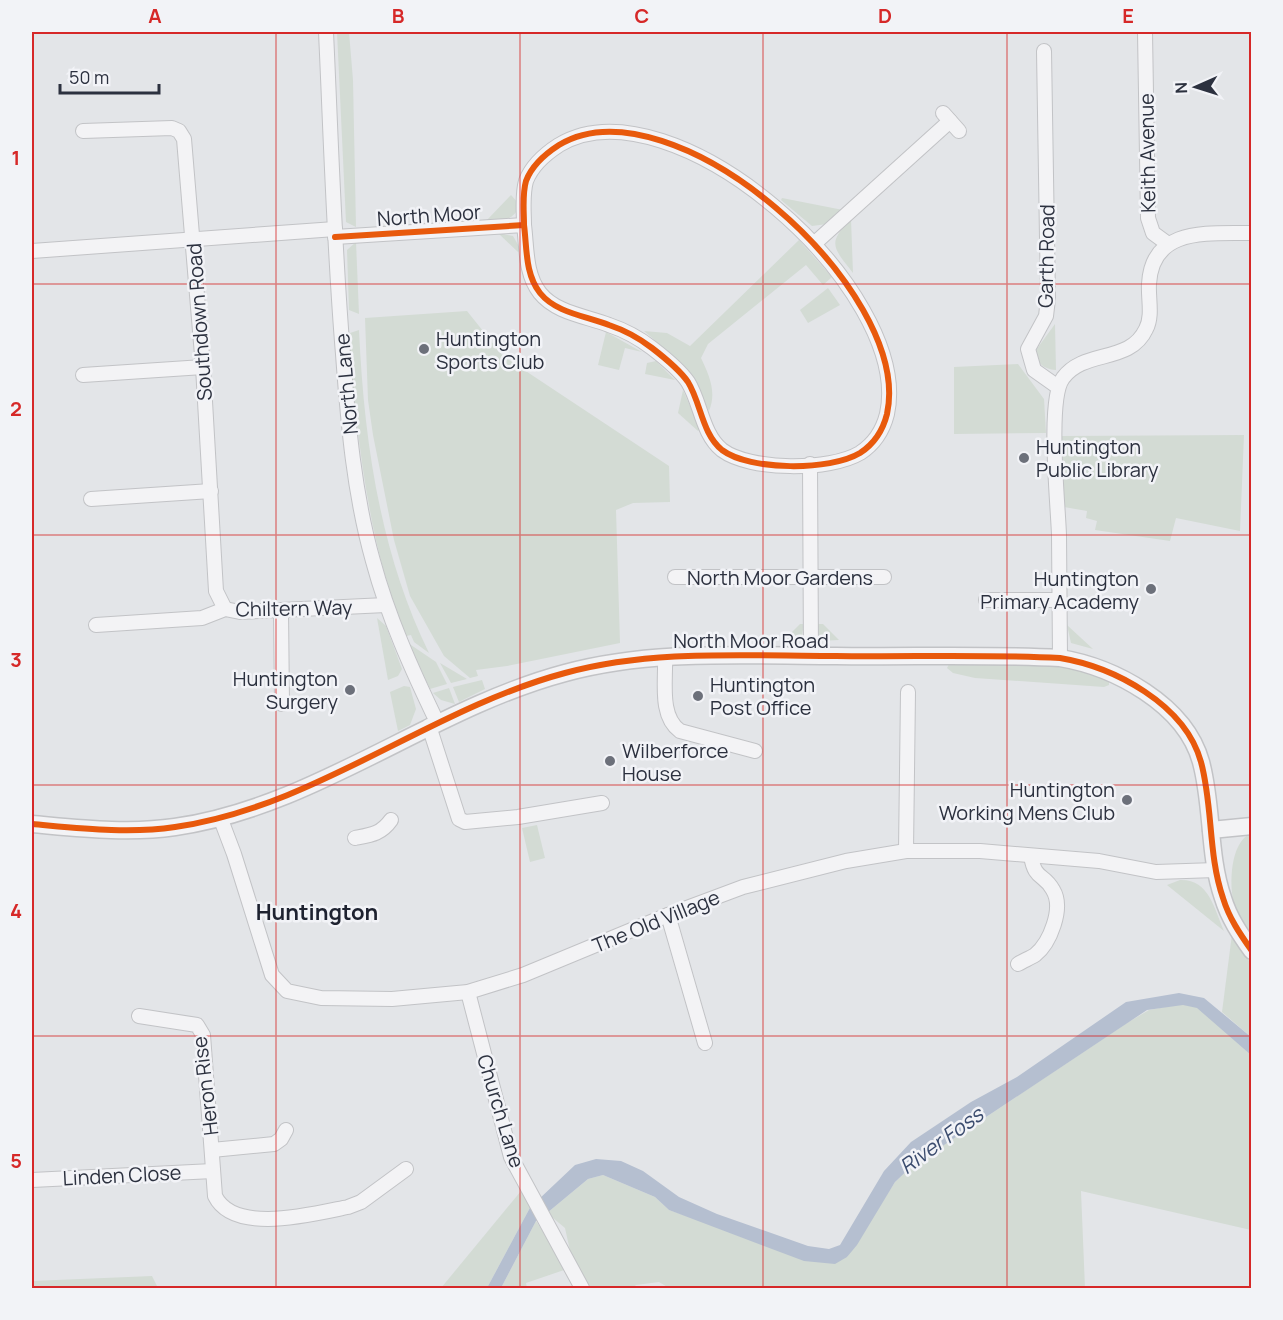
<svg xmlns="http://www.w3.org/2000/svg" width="1283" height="1320" font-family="Manrope,sans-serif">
  <rect width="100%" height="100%" fill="#e3e5e8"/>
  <g fill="#d3dbd4">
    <path d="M 337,32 L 349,32 L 353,80 L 356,227 L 346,222 Z"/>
    <path d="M 511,195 L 520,205 C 514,221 501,221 486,221 Z"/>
    <path d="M 782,198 L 843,210 L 827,224 L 812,226 L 781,200 Z"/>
    <path d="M 851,219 L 853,273 C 834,248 826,244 851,219 Z"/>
    <path d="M 498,233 L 513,236 L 521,250 L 518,252 Z"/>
    <path d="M 799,240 L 832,277 L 823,285 L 806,265 L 708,344 L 701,358 C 709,375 717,392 709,411 C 693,378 672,354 644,331 L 667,333 L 690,346 Z"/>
    <path d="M 356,242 L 359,314 L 349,310 L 347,250 Z"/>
    <path d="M 828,288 L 840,305 L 808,323 L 800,310 Z"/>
    <path d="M 467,311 L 503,356 L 669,466 L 670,502 L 633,503 L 616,510 L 620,643 L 507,666 L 476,670 L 478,676 L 470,678 L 444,656 L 410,596 L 394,540 L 373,435 L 368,400 L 365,318 Z"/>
    <path d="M 1055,324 L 1056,370 C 1043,369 1036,363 1036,350 Z"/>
    <path d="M 359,330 C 364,440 380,553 429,653 L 414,642 L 411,635 L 406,636 C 367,542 358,438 348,337 L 350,333 Z"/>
    <path d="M 606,332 L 642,352 L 625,348 L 619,370 L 598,365 Z"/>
    <path d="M 656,361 L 675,380 L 645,374 L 647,363 Z"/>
    <path d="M 1018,364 L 1044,399 L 1046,433 L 954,434 L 954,367 Z"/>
    <path d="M 683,390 L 700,429 L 698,431 L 678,413 Z"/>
    <path d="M 1244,435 L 1240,531 L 1176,518 L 1170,541 L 1095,530 L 1097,521 L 1086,518 L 1087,511 L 1064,507 L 1062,436 Z"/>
    <path d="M 377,618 L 386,626 L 402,669 L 398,676 L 388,680 Z"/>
    <path d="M 800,624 L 804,624 L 801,641 L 783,641 Z"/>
    <path d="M 817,624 L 823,624 L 839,640 L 820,641 Z"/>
    <path d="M 1067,625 L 1093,649 L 1071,643 Z"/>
    <path d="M 408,643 L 436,662 L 447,684 L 430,689 Z"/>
    <path d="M 950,662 C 997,663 1069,655 1109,682 L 1109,685 L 1104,687 L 975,678 L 953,673 L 947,668 Z"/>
    <path d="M 440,663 L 467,679 L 451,683 Z"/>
    <path d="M 482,680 L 485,689 L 459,702 L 453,687 Z"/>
    <path d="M 404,686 L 410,687 L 416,709 L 410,725 L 398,731 L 390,692 Z"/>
    <path d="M 449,688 L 455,704 L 441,700 L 433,693 Z"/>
    <path d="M 537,825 L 545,858 L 530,862 L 522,828 Z"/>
    <path d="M 1251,833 L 1251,933 C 1245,924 1237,915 1234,904 C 1229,884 1230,843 1251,833 Z"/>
    <path d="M 1180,880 C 1209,879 1214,908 1224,931 L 1167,885 Z"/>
    <path d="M 1232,934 L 1251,964 L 1251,1037 L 1222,1012 Z"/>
    <path d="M 1181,1004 L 1201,1008 L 1251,1055 L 1251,1230 L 1081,1191 L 1085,1288 L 669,1288 L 659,1282 L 636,1285 L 633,1288 L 589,1288 L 571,1255 L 565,1228 L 547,1213 L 588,1179 L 603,1175 L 655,1197 L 669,1210 L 729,1231 L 847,1257 L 895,1182 L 911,1167 L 1127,1023 L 1149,1010 Z"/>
    <path d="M 521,1191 L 532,1204 L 487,1288 L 441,1288 Z"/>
    <path d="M 536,1221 L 567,1269 L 526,1283 L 527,1288 L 501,1288 Z"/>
    <path d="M 152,1276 L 158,1288 L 32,1288 L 32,1281 Z"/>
  </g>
  <g fill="#b5bfd0">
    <path d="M 1179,993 L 1204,998 L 1251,1037 L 1251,1055 L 1197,1008 L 1183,1005 L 1147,1010 L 911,1167 L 895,1182 L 857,1245 L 847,1257 L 835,1264 L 804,1261 L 669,1210 L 655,1197 L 603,1175 L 588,1179 L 547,1213 L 538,1200 L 575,1165 L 596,1159 L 621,1161 L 643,1171 L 679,1197 L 717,1214 L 808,1246 L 829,1249 L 840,1245 L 884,1171 L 911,1142 L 971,1102 L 1017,1077 L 1126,1002 Z"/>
    <path d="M 532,1204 L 540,1218 L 536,1221 L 501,1288 L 487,1288 Z"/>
  </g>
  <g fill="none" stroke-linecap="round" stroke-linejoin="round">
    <g stroke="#c2c3c6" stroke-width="16">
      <g id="minor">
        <path d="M 326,32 C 331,139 334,247 343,354 C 348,423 354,494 373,561 C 388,617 412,670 437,722"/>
        <path d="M 1145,32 L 1148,218 L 1153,233 L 1168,244"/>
        <path d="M 1044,51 L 1048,299 L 1046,316 L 1028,349 L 1034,370 L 1058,387"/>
        <path d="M 943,113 L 959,131"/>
        <path d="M 83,131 L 172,128 L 179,131 L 184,139 L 203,367 L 216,591 L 225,609"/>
        <path d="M 335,237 L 524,225 C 524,211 522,195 526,181 C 532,165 545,154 559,145 C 672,77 914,290 887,414 C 883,430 874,444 860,453 C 830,471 750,471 722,450 C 702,434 701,403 688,382 C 679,369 665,358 652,348 C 639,338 624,330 609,325 C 586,316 556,313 540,293 C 525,274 527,248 524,225"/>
        <path d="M 815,243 L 950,121"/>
        <path d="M 32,251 L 335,229"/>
        <path d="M 83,375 L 203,367"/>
        <path d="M 810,464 L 811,656"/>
        <path d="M 91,499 L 211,491"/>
        <path d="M 675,577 L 884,577"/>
        <path d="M 986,600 L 1060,600"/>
        <path d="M 281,611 L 282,704"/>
        <path d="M 96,625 L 202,618 L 225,609 L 240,612 L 386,605"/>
        <path d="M 665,657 C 666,681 659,716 680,731 L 755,751"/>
        <path d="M 1060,658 C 1060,617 1059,576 1059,535 C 1058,504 1047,399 1063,378 C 1084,349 1130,364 1146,329 C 1153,316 1148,298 1149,284 C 1152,226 1209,234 1252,233"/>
        <path d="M 429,726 L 459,819 L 465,822 L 518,817 L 602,803"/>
        <path d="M 220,817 L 234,854 L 272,975 L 287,991 L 321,998 L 392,999 L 468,992 L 523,975 L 668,915 L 743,887 L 846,861 L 906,851 L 980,851 L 1099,861 L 1156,872 L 1216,870"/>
        <path d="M 355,838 C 371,835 381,834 391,820"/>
        <path d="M 906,851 L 908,692"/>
        <path d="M 668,915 L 705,1043"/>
        <path d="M 1018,964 C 1023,961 1030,958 1035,955 C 1050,943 1064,908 1053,890 C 1044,873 1035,881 1031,856"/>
        <path d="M 468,992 L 511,1157 L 582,1288"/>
        <path d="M 139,1016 L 197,1025 L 203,1035 L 215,1196 C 234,1235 313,1214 348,1207 L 361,1202 L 406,1169"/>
        <path d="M 212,1150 L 274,1144 L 281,1139 L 286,1130"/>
        <path d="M 32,1180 L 213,1171"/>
      </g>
    </g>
    <g stroke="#c2c3c6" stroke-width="19">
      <g id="tertiary">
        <path d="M 32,824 C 78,828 128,834 175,827 C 315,807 430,709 565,673 C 653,649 746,656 836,656 C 910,657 985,654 1060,658 C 1114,667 1185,704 1201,762 C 1213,806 1208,855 1223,898 C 1229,918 1240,934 1252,951"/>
        <path d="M 1211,830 L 1252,826"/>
      </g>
    </g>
    <use href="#minor" stroke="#f3f3f5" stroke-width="14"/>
    <use href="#tertiary" stroke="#f3f3f5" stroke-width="16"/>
    <g stroke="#f2f3f7" stroke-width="10">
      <g id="cycleway">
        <path d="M 335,237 L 524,225 C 524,211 522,195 526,181 C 532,165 545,154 559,145 C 672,77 914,290 887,414 C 883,430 874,444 860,453 C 830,471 750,471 722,450 C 702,434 701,403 688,382 C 679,369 665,358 652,348 C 639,338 624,330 609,325 C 586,316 556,313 540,293 C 525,274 527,248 524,225"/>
        <path d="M 32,824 C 78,828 128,834 175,827 C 315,807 430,709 565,673 C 653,649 746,656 836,656 C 910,657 985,654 1060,658 C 1114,667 1185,704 1201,762 C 1213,806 1208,855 1223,898 C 1229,918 1240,934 1252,951"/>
      </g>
    </g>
    <use href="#cycleway" stroke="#e8590c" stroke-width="6"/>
  </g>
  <path fill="none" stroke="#d62828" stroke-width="1.5" stroke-opacity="0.55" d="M 276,32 L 276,1288M 520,32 L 520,1288M 763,32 L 763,1288M 1007,32 L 1007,1288M 32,284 L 1252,284M 32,535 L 1252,535M 32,785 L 1252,785M 32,1036 L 1252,1036"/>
  <g fill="#6c707a" stroke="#f2f3f7" stroke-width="2">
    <circle cx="424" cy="349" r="6"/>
    <circle cx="1024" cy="458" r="6"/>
    <circle cx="1151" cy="589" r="6"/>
    <circle cx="350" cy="690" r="6"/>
    <circle cx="698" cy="696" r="6"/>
    <circle cx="610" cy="761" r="6"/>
    <circle cx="1127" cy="800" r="6"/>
  </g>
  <g text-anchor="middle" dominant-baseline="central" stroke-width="5" stroke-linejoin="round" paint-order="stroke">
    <g font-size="20" fill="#2c313f" stroke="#f2f3f7">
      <text transform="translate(1147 153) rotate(-91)">Keith Avenue</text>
      <text transform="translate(429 215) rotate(-4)">North Moor</text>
      <text transform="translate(1046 256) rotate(-89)">Garth Road</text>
      <text transform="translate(199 322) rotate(-94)">Southdown Road</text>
      <text transform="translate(346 384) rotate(-95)">North Lane</text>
      <text x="780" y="577">North Moor Gardens</text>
      <text transform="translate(294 608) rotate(-1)">Chiltern Way</text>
      <text x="751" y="640">North Moor Road</text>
      <text transform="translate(656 921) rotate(-22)">The Old Village</text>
      <text transform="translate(205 1086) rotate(-97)">Heron Rise</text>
      <text transform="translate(501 1111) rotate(73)">Church Lane</text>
      <text transform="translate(122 1175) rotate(-3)">Linden Close</text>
    </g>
    <g font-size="20" fill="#2c313f" stroke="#f2f3f7" text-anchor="start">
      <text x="436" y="338">Huntington<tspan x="436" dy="23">Sports Club</tspan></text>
      <text x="1036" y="446">Huntington<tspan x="1036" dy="23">Public Library</tspan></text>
      <text x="1139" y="578" text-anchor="end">Huntington<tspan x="1139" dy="23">Primary Academy</tspan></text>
      <text x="338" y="678" text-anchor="end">Huntington<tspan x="338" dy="23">Surgery</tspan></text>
      <text x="710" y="684">Huntington<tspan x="710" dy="23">Post Office</tspan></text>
      <text x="622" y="750">Wilberforce<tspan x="622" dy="23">House</tspan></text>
      <text x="1115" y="789" text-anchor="end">Huntington<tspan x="1115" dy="23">Working Mens Club</tspan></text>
    </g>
    <g font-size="21" font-style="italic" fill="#3b4c6e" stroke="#f2f3f7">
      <text transform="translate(941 1140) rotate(-36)">River Foss</text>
    </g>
    <g font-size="22" font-weight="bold" fill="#1e2230" stroke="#f2f3f7">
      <text x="317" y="912">Huntington</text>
    </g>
  </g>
  <rect width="1283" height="1320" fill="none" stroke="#f2f3f7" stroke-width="66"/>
  <g transform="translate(1196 87) rotate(267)" stroke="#f2f3f7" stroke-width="4.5" paint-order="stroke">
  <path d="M0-4.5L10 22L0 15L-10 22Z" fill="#2c313f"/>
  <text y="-9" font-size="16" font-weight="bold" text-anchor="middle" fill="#2c313f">N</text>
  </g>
  <path d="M60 84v9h99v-9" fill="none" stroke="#2c313f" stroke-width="3"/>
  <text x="69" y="84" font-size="18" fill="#2c313f" stroke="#f2f3f7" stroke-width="4.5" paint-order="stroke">50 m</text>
  <rect x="33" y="33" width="1217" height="1254" fill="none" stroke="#d62828" stroke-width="2"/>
  <g font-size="20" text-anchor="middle" font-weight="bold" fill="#d62828">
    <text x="155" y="23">A</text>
    <text x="398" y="23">B</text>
    <text x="642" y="23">C</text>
    <text x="885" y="23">D</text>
    <text x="1128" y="23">E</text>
    <text x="16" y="165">1</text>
    <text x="16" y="416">2</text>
    <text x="16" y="667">3</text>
    <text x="16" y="918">4</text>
    <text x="16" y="1168">5</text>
  </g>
</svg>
